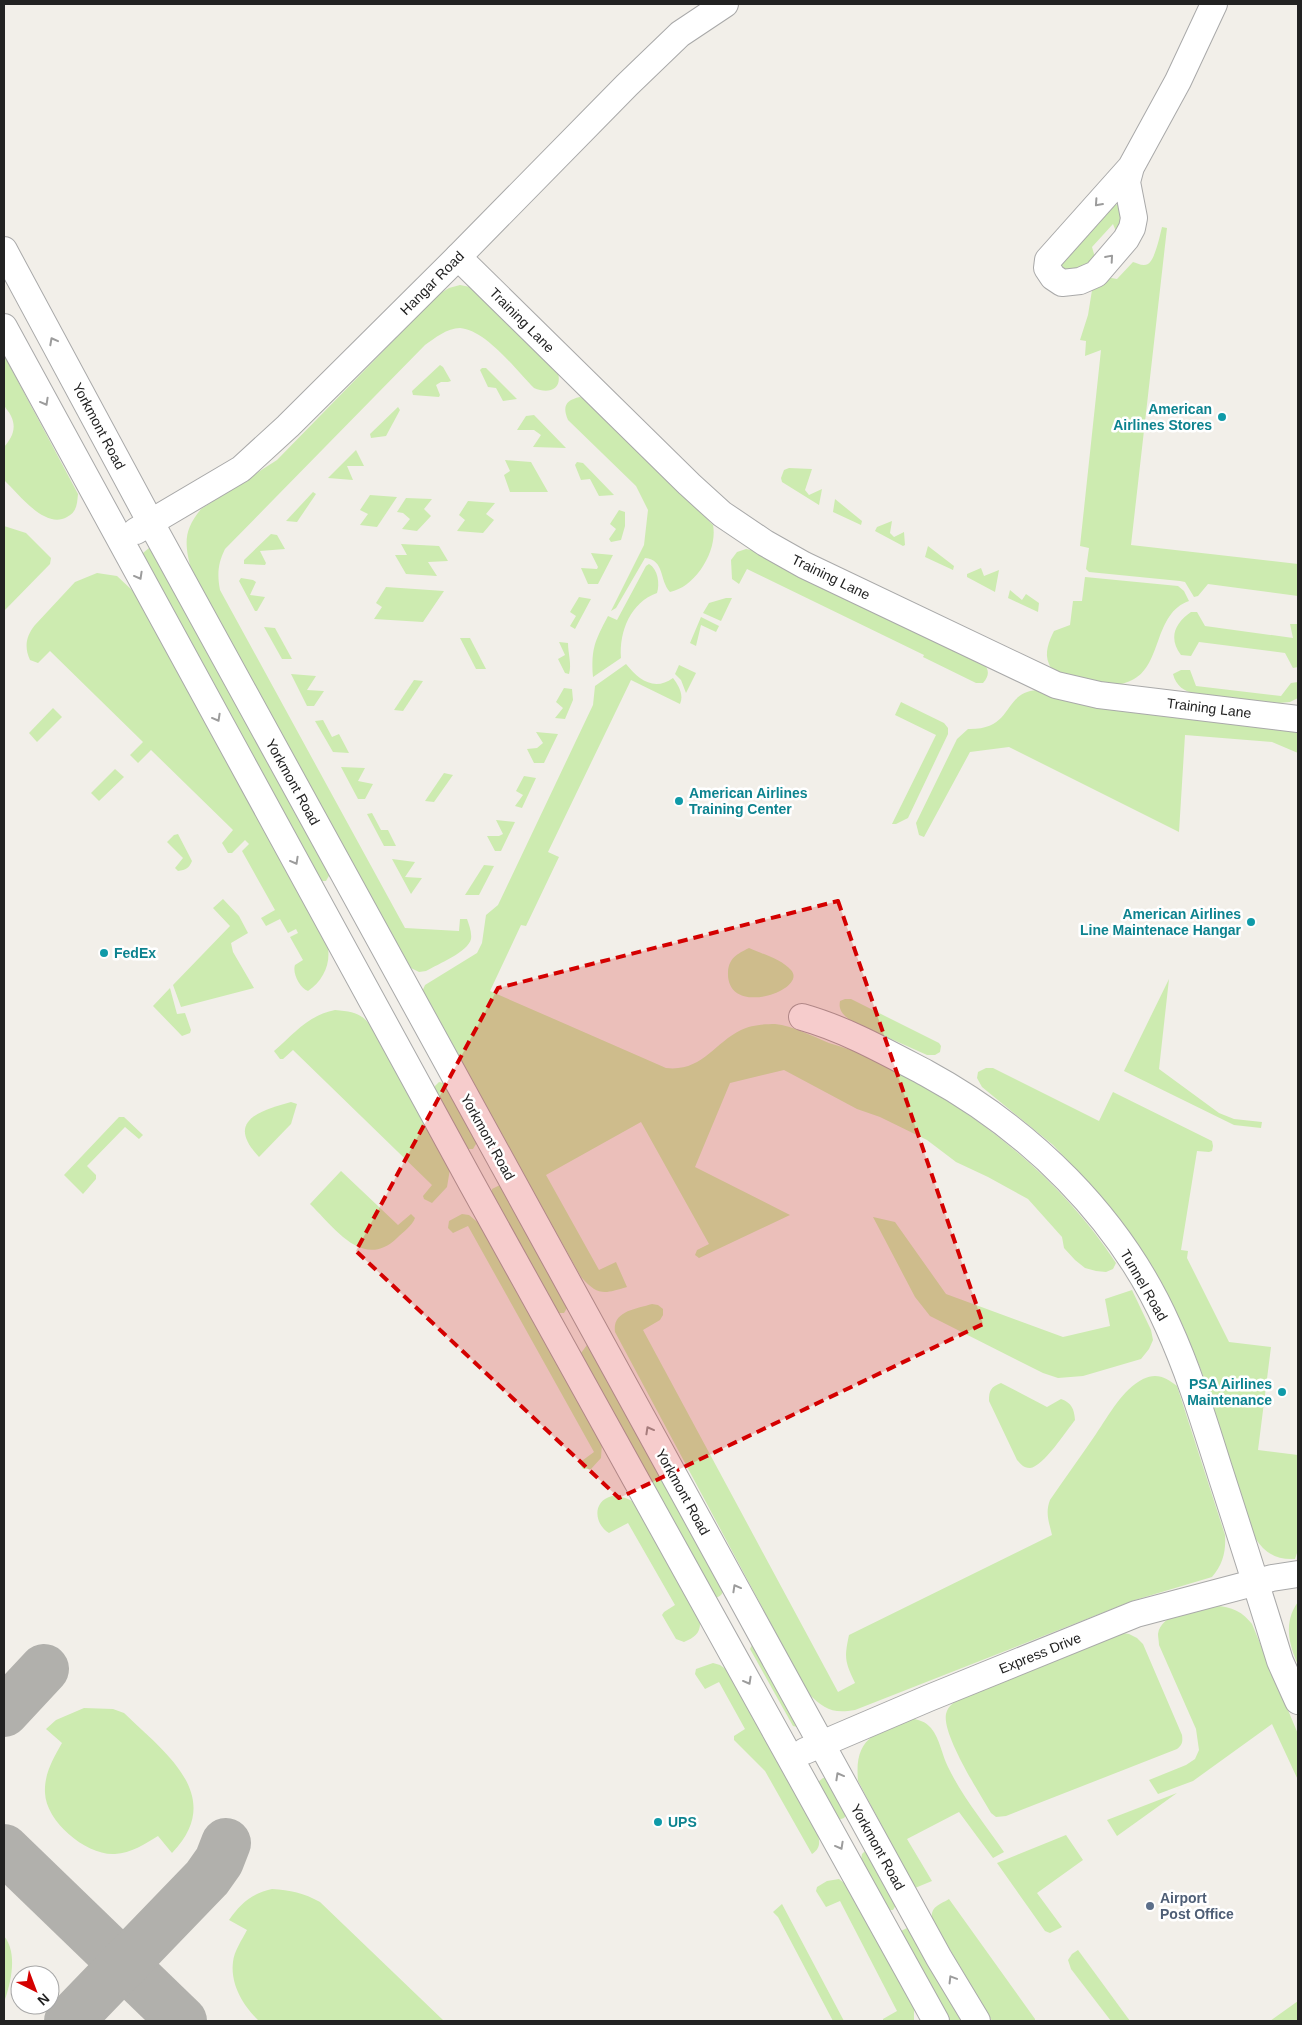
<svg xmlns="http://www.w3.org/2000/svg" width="1302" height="2025" font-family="Helvetica,sans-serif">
  <rect width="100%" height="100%" fill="#f2efe9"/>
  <g fill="#cdebb0">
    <path d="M 1120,204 L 1124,205 L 1117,234 L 1113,224 L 1092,247 L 1096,261 L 1085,270 L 1062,272 L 1059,261 L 1114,205 Z"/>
    <path d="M 1162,227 L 1167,228 L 1131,545 L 1298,564 L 1298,596 L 1208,584 L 1198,596 L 1194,597 L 1185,582 L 1180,581 L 1089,572 L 1086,569 L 1089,548 L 1080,546 L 1101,350 L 1085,356 L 1086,341 L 1080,340 L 1088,315 L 1093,284 L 1106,277 L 1117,279 L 1133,262 C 1137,263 1143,267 1148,264 C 1155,260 1160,235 1162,227 Z"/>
    <path d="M 460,285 L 470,287 L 479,293 L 557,370 C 564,388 550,395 534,388 C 516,370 486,330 460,328 C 447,328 435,338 425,345 L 225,549 C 218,563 217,574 220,590 L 405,928 L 459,931 L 460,919 L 467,919 C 469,925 472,932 471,939 C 468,952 438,964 426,971 L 419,972 L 409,967 L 192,573 C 185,546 182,532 201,509 L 277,460 L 439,294 L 449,288 Z"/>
    <path d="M 4,355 L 78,494 C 77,504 77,512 67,517 C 45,530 18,493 4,480 L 4,447 C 12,438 17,428 11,416 C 9,411 4,408 4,403 C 3,387 4,371 4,355 Z"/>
    <path d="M 440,365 L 443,367 L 451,381 L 448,382 L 441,382 L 436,385 L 440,395 L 439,397 L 413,395 L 412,391 Z"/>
    <path d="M 482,368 L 486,368 L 517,399 L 503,401 L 496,388 L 488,387 L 480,370 Z"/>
    <path d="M 580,397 L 588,400 L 713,525 C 718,550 696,587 670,592 C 659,580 665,560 645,558 L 616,608 L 611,611 L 644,545 L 648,510 L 636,486 L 568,420 C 562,406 566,400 580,397 Z"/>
    <path d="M 398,407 L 400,410 L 386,436 L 371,438 L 370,434 Z"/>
    <path d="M 534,415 L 566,448 L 533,447 L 541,435 L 534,430 L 517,430 L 526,416 Z"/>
    <path d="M 356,450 L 364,466 L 347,466 L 353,480 L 328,478 Z"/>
    <path d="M 505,460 L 531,462 L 548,492 L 510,492 L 504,475 L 510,471 Z"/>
    <path d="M 577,462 L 583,463 L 614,495 L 599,496 L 590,479 L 581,480 L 575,465 Z"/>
    <path d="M 789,468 L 812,469 L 805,490 L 809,495 L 822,489 L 819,505 L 782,482 L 781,478 L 784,470 Z"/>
    <path d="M 313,492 L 316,494 L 297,522 L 286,521 Z"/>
    <path d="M 370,495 L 397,497 L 377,527 L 360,525 L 368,514 L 360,510 Z"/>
    <path d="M 406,498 L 432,499 L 424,509 L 431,516 L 417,531 L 402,529 L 410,519 L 403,513 L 397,512 Z"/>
    <path d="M 835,499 L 862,521 L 861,525 L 833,512 Z"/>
    <path d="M 468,501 L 495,503 L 486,514 L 494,520 L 483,533 L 457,531 L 465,520 L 459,515 Z"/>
    <path d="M 619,510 L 625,512 L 625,526 L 621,540 L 611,542 L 609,539 L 616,529 L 610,524 Z"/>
    <path d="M 892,521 L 890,533 L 894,537 L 904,532 L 905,545 L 903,546 L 875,531 L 877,527 Z"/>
    <path d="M 4,526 L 26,533 L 51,558 L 50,564 L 4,611 Z"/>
    <path d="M 271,534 L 277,535 L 285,549 L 260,551 L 266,563 L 265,565 L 244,564 L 244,560 Z"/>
    <path d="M 401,544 L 439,546 L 448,561 L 428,562 L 437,576 L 406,574 L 395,555 L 407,555 Z"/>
    <path d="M 928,546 L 954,566 L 953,570 L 925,557 Z"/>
    <path d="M 149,548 L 153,553 L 330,874 L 326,881 L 320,881 L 143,559 L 143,553 Z"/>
    <path d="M 746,549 L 757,551 L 983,663 C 990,670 989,676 983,683 L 976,683 L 923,657 L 924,655 L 747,569 L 739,584 L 732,579 L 731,560 L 737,552 Z"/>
    <path d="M 591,553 L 613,555 L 598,584 L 588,584 L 581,568 L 597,569 L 598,567 Z"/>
    <path d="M 649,564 C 658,569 660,584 657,593 C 631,602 619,631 621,658 L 593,677 C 591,648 595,641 608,616 L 617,620 L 646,566 Z"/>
    <path d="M 981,568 L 984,576 L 999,570 L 995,592 L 967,577 L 967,574 Z"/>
    <path d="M 97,573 L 117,576 L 133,591 L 327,943 C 332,962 324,980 308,991 C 300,988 292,973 295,965 L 303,960 L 290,937 L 298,933 L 296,929 L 288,933 L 280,919 L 266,926 L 261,918 L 275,910 L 242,851 L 249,844 L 245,840 L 232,853 L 228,853 L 222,843 L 233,830 L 151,750 L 138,763 L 130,755 L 143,742 L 50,651 L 38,663 L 30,660 C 24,647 26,636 35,625 L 75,582 Z"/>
    <path d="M 1085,577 L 1178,586 L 1184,591 L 1189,601 C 1154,613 1162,664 1134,679 C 1127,683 1116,686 1108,685 C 1099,684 1063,677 1056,673 C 1054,671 1050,667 1049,664 C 1044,653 1049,641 1054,631 L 1070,625 L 1073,601 L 1082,601 Z"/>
    <path d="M 241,578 L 253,580 L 256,582 L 250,595 L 265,597 L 257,611 L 255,611 L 239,581 Z"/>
    <path d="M 386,587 L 444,591 L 423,622 L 374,619 L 382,607 L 376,603 Z"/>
    <path d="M 1010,590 L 1022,600 L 1026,594 L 1039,603 L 1038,612 L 1008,598 Z"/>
    <path d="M 579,597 L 591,599 L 575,629 L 570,626 L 576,616 L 570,612 Z"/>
    <path d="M 726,598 L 732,598 L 721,621 L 703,613 L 709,603 Z"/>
    <path d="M 1191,612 L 1197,612 L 1205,626 L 1293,638 L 1290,624 L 1298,624 L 1298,667 L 1293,668 L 1285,653 L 1199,642 L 1191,656 L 1181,655 C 1168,638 1175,623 1191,612 Z"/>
    <path d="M 701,617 L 719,626 L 716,632 L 701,625 L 696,646 L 690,643 Z"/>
    <path d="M 264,627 L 275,628 L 292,659 L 282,659 Z"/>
    <path d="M 460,638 L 470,638 L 486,669 L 476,669 Z"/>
    <path d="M 559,642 L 568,643 C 568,653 572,665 569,674 L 565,673 L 558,659 L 565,655 Z"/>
    <path d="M 626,664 C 638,679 654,692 673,678 C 679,686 684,695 680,704 L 631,680 L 548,852 L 559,857 L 526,926 L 521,925 L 490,991 L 666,1068 C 702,1072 714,1043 741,1030 C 750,1025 765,1024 775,1024 C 793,1026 812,1036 829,1043 C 841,1047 853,1050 865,1055 C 887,1064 908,1077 928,1089 C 1002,1133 1068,1190 1116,1263 L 1113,1269 L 1106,1272 L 1096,1271 L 1085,1268 L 1075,1260 L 1064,1248 L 1062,1237 L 1028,1199 L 988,1177 L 956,1162 L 927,1140 L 880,1117 L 857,1109 L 784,1070 L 730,1083 L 695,1167 L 790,1215 L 699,1258 L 695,1255 L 697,1250 L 709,1244 L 641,1122 L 546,1175 L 599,1270 L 616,1262 L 627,1287 C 604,1294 598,1296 581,1277 L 422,992 L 425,985 L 477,953 L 482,943 L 486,915 L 498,905 L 593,705 L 595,686 Z"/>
    <path d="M 679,665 L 696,673 L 686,693 L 681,680 L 675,674 Z"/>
    <path d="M 1181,670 L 1190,670 L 1196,686 L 1281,696 L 1291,683 L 1298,682 L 1298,698 L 1290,702 L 1279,703 L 1195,694 C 1184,691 1176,686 1173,674 Z"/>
    <path d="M 291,674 L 316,676 L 307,690 L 324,691 L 314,706 L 307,706 Z"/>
    <path d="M 414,680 L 423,681 L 403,711 L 394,710 Z"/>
    <path d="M 564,688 L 572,689 L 573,700 L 565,719 L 555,718 L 563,708 L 556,702 Z"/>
    <path d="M 1037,690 L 1298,728 L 1298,753 L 1272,742 L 1185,735 L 1179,832 L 1009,747 L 970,752 L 924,837 L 919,835 L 916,823 L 957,739 L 968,729 C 1015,730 1001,693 1037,690 Z"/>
    <path d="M 901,702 L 944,723 L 948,728 L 948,734 L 908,818 L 896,824 L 892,824 L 936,735 L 895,715 Z"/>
    <path d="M 53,708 L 62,717 L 37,742 L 29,733 Z"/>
    <path d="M 323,720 L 332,737 L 339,734 L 349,753 L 333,752 L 315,721 Z"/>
    <path d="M 536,732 L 558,734 L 544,763 L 534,763 L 527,749 L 537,748 L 543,743 Z"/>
    <path d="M 341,767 L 365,768 L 358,781 L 373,784 L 365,799 L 358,799 Z"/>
    <path d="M 115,769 L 124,777 L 99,801 L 91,793 Z"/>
    <path d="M 444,773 L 453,775 L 434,802 L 425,801 Z"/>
    <path d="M 524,776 L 536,778 L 522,808 L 515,806 L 523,795 L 516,791 Z"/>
    <path d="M 372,813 L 381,830 L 388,830 L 396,846 L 384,846 L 367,814 Z"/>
    <path d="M 496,820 L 515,822 L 501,851 L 495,851 L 487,836 L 499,836 L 503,834 Z"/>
    <path d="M 178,834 L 192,861 C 189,868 186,870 178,871 L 175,868 L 183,858 L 167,842 L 174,835 Z"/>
    <path d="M 392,859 L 415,862 L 405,877 L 422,878 L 411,894 Z"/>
    <path d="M 484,865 L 494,866 L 479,895 L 465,895 Z"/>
    <path d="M 223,899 L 239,916 L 248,933 L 231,943 L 233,952 L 254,988 L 181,1007 L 173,985 L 230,926 L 213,908 Z"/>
    <path d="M 749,948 C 762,954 781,959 791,970 C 809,990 726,1019 728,972 C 729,958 737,954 749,948 Z"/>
    <path d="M 1169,979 L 1159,1069 L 1219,1113 L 1234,1119 L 1262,1122 L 1261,1128 L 1234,1125 L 1124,1071 Z"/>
    <path d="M 170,988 L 177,1014 L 185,1013 L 191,1030 L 190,1033 L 182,1036 L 153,1006 Z"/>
    <path d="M 845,999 L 851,999 L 939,1043 L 941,1046 L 940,1052 L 935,1055 L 927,1055 L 851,1021 C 844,1015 838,1011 840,1001 Z"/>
    <path d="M 335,1010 C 355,1012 362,1013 374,1030 L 450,1169 L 447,1187 L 432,1203 L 424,1199 L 423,1196 L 432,1185 L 293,1050 L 283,1059 L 280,1059 L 274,1051 C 295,1033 307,1016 335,1010 Z"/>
    <path d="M 986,1068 L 993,1068 L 1099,1121 L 1113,1092 L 1212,1141 L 1213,1146 L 1212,1151 L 1209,1152 L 1197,1151 L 1181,1250 L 1188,1251 L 1187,1258 L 1229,1342 L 1271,1347 L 1258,1450 L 1298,1455 L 1298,1550 L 1295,1559 C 1276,1560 1265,1553 1255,1538 L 1201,1370 L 1183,1326 L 1164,1291 L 1125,1230 L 1091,1185 L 1053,1145 L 982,1087 L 977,1078 L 978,1072 Z"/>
    <path d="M 439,1082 L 443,1083 L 477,1139 L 476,1144 L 473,1149 L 466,1149 L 434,1092 L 435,1086 Z"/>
    <path d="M 291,1102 L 297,1104 L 291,1124 L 259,1157 C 225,1121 259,1111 291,1102 Z"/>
    <path d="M 119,1117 L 124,1117 L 143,1135 L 139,1139 L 125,1127 L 87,1166 L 96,1175 L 96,1179 L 83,1194 L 64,1175 Z"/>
    <path d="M 341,1171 L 398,1225 L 411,1214 L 415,1218 C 412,1226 403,1232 397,1238 C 363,1271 334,1227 310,1204 Z"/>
    <path d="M 500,1185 L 567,1308 L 564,1313 L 558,1313 L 491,1194 L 492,1189 Z"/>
    <path d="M 462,1214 L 469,1215 L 481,1225 L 602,1443 L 601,1458 L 591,1469 L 583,1469 L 579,1463 L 594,1452 L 468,1226 L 453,1233 L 448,1228 L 449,1221 Z"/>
    <path d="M 873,1217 L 895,1222 L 946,1294 L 1063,1337 L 1110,1326 L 1105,1299 L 1132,1290 L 1151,1330 L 1153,1340 L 1149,1349 L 1141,1359 L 1083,1376 L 1058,1378 L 1043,1373 L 930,1316 L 915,1297 Z"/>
    <path d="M 652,1304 L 658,1305 L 663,1309 L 663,1315 L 660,1320 L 643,1330 L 838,1692 L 855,1683 C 845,1661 844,1659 849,1635 L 1052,1535 C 1049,1522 1045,1513 1050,1500 C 1065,1478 1081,1456 1096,1434 C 1109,1415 1122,1390 1143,1379 C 1157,1372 1167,1378 1177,1386 L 1225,1535 C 1226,1552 1223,1564 1212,1577 L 1135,1600 L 855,1710 C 832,1714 824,1709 808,1693 L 615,1332 C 612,1311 636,1309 652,1304 Z"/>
    <path d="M 587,1345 L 592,1347 L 724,1590 C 721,1596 719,1598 713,1597 L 582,1360 L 581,1353 Z"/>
    <path d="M 1001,1383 L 1047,1407 L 1061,1399 C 1072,1403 1074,1409 1075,1420 C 1067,1430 1043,1467 1030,1468 C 1023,1468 1021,1464 1017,1460 L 989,1401 C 989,1390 991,1387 1001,1383 Z"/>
    <path d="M 612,1496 C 622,1497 629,1497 636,1505 L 700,1620 C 701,1633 695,1637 684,1642 L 676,1639 L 662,1615 L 664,1612 L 675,1605 L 628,1523 L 609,1533 C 594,1524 592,1501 612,1496 Z"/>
    <path d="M 1298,1602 L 1298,1665 C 1289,1645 1283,1622 1298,1602 Z"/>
    <path d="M 1211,1605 C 1230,1607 1240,1609 1252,1624 L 1298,1734 L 1298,1780 L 1272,1724 L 1193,1781 L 1158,1794 L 1149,1780 L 1186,1765 L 1195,1759 L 1199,1750 L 1196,1729 L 1159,1645 C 1159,1642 1158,1637 1158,1634 C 1161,1613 1195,1610 1211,1605 Z"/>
    <path d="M 1123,1633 L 1129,1634 L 1137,1638 L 1143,1644 L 1182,1735 C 1183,1742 1182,1745 1177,1749 L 1006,1816 L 996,1817 L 991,1813 C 980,1794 942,1735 946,1714 C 948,1705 955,1702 962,1697 Z"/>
    <path d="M 752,1645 L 757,1647 L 799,1722 L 797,1727 L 793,1726 L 750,1649 Z"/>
    <path d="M 713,1663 L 720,1665 L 727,1670 L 817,1832 C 820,1841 821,1848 812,1854 L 765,1771 L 734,1740 L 734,1736 L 745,1729 L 719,1682 L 705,1689 L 695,1674 L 696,1669 Z"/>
    <path d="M 84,1708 L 113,1709 L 124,1713 C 164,1752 227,1796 172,1853 L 158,1836 C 145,1844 131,1853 115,1854 C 87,1856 46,1822 45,1793 C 44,1774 53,1759 62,1743 L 46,1729 L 56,1720 Z"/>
    <path d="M 910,1718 C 919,1720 925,1721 931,1728 C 940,1739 942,1755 948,1767 C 963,1798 985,1824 1004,1852 L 993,1858 L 959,1812 L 907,1839 L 932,1881 L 915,1888 L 858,1781 C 854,1736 876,1734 910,1718 Z"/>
    <path d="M 823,1778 L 827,1778 L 847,1814 L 844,1818 L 838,1820 L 818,1782 Z"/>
    <path d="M 1177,1793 L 1117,1836 L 1107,1820 Z"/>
    <path d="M 1066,1835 L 1083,1860 L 1037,1893 L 1062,1927 L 1050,1933 L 1045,1931 L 997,1863 Z"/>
    <path d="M 865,1851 L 896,1905 L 893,1910 L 887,1910 L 861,1860 L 862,1854 Z"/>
    <path d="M 839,1879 L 844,1883 L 914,2008 L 914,2021 L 883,2021 L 883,2019 L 897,2011 L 840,1901 L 826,1907 L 816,1891 L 817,1887 L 827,1881 Z"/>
    <path d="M 272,1889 C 290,1890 304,1893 320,1902 L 444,2021 L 259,2021 C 244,2007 230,1985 233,1962 C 234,1951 242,1940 247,1930 L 229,1920 C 240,1904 252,1893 272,1889 Z"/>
    <path d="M 949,1899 L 1035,2019 L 1035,2021 L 992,2021 L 932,1919 C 930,1907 939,1905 949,1899 Z"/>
    <path d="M 782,1904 L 844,2021 L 833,2021 L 778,1917 L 773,1912 Z"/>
    <path d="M 909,1927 L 963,2021 L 945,2021 L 901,1931 Z"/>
    <path d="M 4,1936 C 18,1953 11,1983 4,2002 Z"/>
    <path d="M 1078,1950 L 1130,2021 L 1111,2021 L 1071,1969 L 1068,1960 L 1072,1954 Z"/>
    <path d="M 1298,2001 L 1298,2021 L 1270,2021 Z"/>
  </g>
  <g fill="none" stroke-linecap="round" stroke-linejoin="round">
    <g stroke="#b1b0ac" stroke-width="50">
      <path d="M 4,1712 L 44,1669"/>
      <path d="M 4,1849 L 182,2021"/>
      <path d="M 69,2021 L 207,1878 L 219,1861 L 226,1843"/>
    </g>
    <g stroke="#a9a9a9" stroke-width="28">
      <g id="minor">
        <path d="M 1131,167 L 1127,182 L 1134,218 L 1132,228 L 1126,239 L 1096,274 L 1080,281 L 1062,283 L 1053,277 L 1047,268 L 1048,260 L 1131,167 L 1178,81 L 1214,4"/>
        <path d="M 4,250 L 151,523 L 939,1958 L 977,2021"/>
        <path d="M 458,257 L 689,484 L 722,514 L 765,543 L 804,565 L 1056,685 L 1099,695 L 1298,719"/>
        <path d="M 4,327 L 472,1184 L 936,2021"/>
        <path d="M 136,531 L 241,469 L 288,426 L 458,257 L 627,85 L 680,34 L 725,4"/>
        <path d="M 802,1017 C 845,1029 886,1052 926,1073 C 1029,1129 1120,1217 1168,1326 C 1190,1374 1205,1425 1221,1475 C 1241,1537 1261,1599 1280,1661 L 1298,1701"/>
        <path d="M 805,1751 L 929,1698 L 1136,1614 L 1272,1578 L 1298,1574"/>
      </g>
    </g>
    <use href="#minor" stroke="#fff" stroke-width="26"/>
  </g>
  <defs><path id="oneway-chevron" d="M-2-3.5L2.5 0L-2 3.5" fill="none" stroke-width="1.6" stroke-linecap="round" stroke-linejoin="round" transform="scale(1.25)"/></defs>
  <g stroke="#9c9c9c">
    <use href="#oneway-chevron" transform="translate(1098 203) rotate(132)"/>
    <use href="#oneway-chevron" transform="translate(1110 258) rotate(-49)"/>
    <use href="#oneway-chevron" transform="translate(53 341) rotate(-118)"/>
    <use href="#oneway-chevron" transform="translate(45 402) rotate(61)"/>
    <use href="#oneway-chevron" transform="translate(139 576) rotate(61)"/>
    <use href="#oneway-chevron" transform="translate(217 718) rotate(61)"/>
    <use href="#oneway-chevron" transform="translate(295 861) rotate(61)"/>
    <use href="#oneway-chevron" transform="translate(649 1430) rotate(-119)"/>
    <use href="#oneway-chevron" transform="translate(736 1588) rotate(-119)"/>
    <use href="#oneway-chevron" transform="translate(748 1681) rotate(61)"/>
    <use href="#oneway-chevron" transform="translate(839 1776) rotate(-119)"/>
    <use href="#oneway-chevron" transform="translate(840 1846) rotate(61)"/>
    <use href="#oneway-chevron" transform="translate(952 1979) rotate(-121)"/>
  </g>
  <path fill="#d40000" fill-opacity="0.2" stroke="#d40000" stroke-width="4" stroke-dasharray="10 6" stroke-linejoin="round" d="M 838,901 L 983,1324 L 619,1498 L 356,1251 L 498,988 Z"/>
  <g fill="#0f9aa8" stroke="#fff" stroke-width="2">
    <circle cx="1222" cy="417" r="5"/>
    <circle cx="679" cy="801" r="5"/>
    <circle cx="1251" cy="922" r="5"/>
    <circle cx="104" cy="953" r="5"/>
    <circle cx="1282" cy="1392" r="5"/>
    <circle cx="658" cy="1822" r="5"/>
  </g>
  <circle fill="#5c6f8a" stroke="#fff" stroke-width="2" cx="1150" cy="1906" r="5"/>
  <g text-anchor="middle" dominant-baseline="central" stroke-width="5" stroke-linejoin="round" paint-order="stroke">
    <g font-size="14" fill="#222" stroke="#fff">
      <text transform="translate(432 283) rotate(-45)">Hangar Road</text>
      <text transform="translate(522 320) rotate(45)">Training Lane</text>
      <text transform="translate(99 426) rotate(62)">Yorkmont Road</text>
      <text transform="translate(831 577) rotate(26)">Training Lane</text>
      <text transform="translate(1209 708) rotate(7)">Training Lane</text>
      <text transform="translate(293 782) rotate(61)">Yorkmont Road</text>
      <text transform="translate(488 1137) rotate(61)">Yorkmont Road</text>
      <text transform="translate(1144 1285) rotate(60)">Tunnel Road</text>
      <text transform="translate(683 1492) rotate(61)">Yorkmont Road</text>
      <text transform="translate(1040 1653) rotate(-22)">Express Drive</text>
      <text transform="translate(878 1847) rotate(61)">Yorkmont Road</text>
    </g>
    <g font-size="14" font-weight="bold" fill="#0d838f" stroke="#fff" text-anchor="end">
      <text x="1212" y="409">American<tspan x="1212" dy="16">Airlines Stores</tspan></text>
      <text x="689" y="793" text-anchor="start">American Airlines<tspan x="689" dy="16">Training Center</tspan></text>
      <text x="1241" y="914">American Airlines<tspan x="1241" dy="16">Line Maintenace Hangar</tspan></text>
      <text x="114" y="953" text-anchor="start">FedEx</text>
      <text x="1272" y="1384">PSA Airlines<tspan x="1272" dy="16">Maintenance</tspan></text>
      <text x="668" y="1822" text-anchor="start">UPS</text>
    </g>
    <g font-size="14" font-weight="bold" fill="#4e5e75" stroke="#fff" text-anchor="start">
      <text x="1160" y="1898">Airport<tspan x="1160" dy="16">Post Office</tspan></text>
    </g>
  </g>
  <rect width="1302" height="2025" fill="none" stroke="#222222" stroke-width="10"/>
  <g transform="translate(35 1990) rotate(138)"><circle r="24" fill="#ffffff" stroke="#a7a7a7"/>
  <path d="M0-4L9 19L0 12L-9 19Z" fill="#d40000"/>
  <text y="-8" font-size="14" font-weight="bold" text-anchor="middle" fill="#222222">N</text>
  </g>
</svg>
